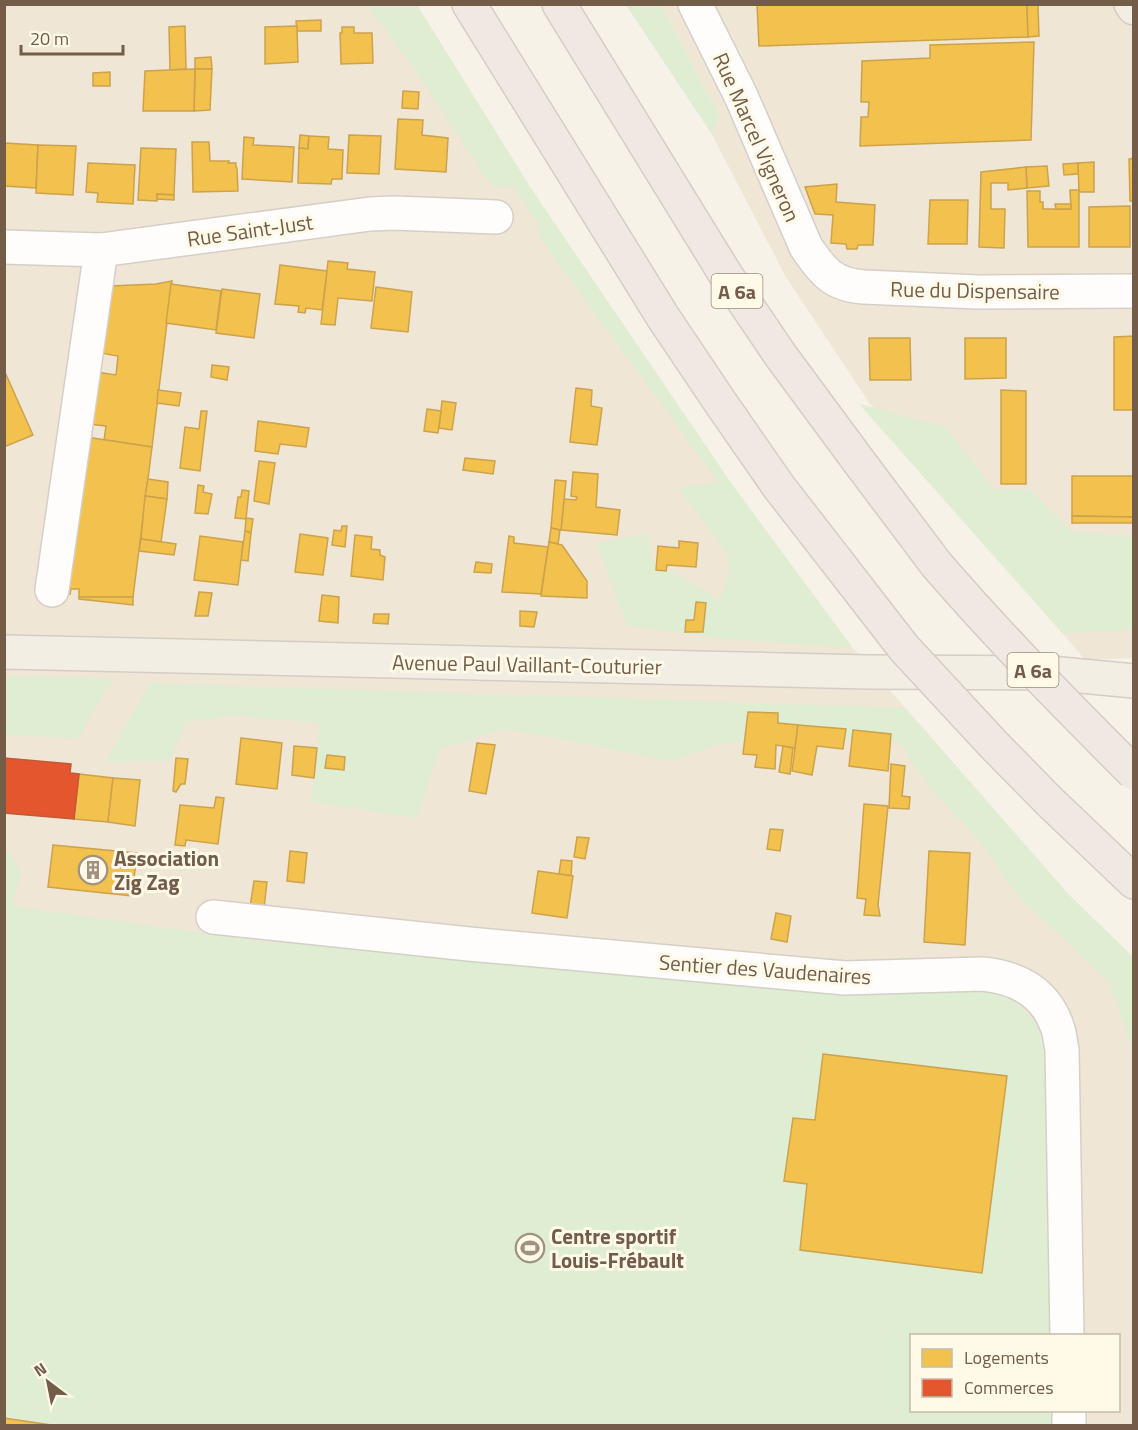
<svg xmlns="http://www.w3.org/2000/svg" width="1138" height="1430" font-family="'Titillium Web',sans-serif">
  <rect width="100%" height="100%" fill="#f6f2e8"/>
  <g fill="#efe6d5" fill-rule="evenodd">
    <path d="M 5,5 L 417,5 L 530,187 L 553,221 L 733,486 L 852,647 L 1070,896 L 1133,957 L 1133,1425 L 5,1426 ZM 912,1336 L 1118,1336 L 1118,1410 L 912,1410 Z"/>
    <path d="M 661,5 L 1133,5 L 1133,658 L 1085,660 L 868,401 L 786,277 L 711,133 L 720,117 Z"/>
  </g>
  <g fill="#dfedd3">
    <path d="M 367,5 L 417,5 L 530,187 L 553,221 L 733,486 L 852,647 L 736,640 L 629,626 L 621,610 L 597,543 L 649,533 L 650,558 L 720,600 L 730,571 L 726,552 L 680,490 L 684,486 L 719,483 L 540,238 L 536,221 L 514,187 L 492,187 L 410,62 Z"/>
    <path d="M 626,5 L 661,5 L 720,117 L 711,133 Z"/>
    <path d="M 859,404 L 946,427 L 993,489 L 1032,491 L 1072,532 L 1133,536 L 1133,629 L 1063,634 Z"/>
    <path d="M 4,676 L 5,676 L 113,678 L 77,739 L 5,734 Z"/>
    <path d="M 150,683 L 905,708 L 1070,896 L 1133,957 L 1133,1050 L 1110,983 L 1065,939 L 1023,902 L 977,838 L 929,786 L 899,742 L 796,736 L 719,744 L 670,761 L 557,738 L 502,729 L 440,749 L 417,818 L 310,801 L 316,770 L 319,723 L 234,715 L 186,722 L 170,761 L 106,762 Z"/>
    <path d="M 4,850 L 10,853 L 21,871 L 13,906 L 271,943 L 274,933 L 985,986 L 1011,996 L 1035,1022 L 1045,1042 L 1049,1062 L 1057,1335 L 912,1336 L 912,1410 L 1059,1411 L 1060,1425 L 5,1425 Z"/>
  </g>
  <g fill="#f2c14e" stroke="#cca34c" stroke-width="1.5">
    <path d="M 757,4 L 1027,4 L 1028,37 L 759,46 Z"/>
    <path d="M 1027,4 L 1038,4 L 1039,36 L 1028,37 Z"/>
    <path d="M 321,20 L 321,31 L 297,31 L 296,21 Z"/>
    <path d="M 185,26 L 186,69 L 170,70 L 169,27 Z"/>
    <path d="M 297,26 L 298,62 L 265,64 L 265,27 Z"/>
    <path d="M 342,27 L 354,27 L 354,33 L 372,33 L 373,63 L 341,64 L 340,33 L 342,33 Z"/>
    <path d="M 1034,42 L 1031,140 L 860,146 L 861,117 L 868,117 L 869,102 L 861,102 L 862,61 L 930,58 L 930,45 Z"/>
    <path d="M 211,57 L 212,69 L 195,69 L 195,58 Z"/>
    <path d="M 195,69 L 212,69 L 210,110 L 194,111 Z"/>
    <path d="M 195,69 L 194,111 L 143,111 L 145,71 Z"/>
    <path d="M 110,72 L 110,86 L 93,86 L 93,73 Z"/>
    <path d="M 403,91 L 419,92 L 418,109 L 402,108 Z"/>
    <path d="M 398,119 L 423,120 L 422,135 L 448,138 L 446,172 L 395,169 Z"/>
    <path d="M 300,135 L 309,136 L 308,149 L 299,148 Z"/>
    <path d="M 349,135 L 381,136 L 379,174 L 347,173 Z"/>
    <path d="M 309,136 L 329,137 L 328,149 L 343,150 L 342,179 L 332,179 L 331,184 L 298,183 L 299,148 L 308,149 Z"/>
    <path d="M 244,137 L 254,138 L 253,145 L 294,147 L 292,182 L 242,179 Z"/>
    <path d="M 192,142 L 209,142 L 210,161 L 229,161 L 228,163 L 236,163 L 236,167 L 237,168 L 238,191 L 193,192 Z"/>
    <path d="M 4,143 L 38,145 L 36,188 L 4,186 Z"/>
    <path d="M 38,145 L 76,146 L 73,195 L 36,193 Z"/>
    <path d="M 141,148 L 176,149 L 174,195 L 157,194 L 157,201 L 138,200 Z"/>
    <path d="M 1134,158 L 1134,201 L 1130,201 L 1129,159 Z"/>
    <path d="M 1094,162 L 1094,192 L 1079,192 L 1078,163 Z"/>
    <path d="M 88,163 L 135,165 L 133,204 L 97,202 L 98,193 L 86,192 Z"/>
    <path d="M 1078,163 L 1078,174 L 1064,175 L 1063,164 Z"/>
    <path d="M 1047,166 L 1049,186 L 1027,188 L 1026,167 Z"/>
    <path d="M 1026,167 L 1027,188 L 1008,190 L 1008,183 L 991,183 L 991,209 L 1005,209 L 1004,248 L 979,247 L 981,172 Z"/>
    <path d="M 837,184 L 836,202 L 875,205 L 873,245 L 858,245 L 857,249 L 847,249 L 846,244 L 831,243 L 833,215 L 815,214 L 805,187 Z"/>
    <path d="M 1070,190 L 1079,190 L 1079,247 L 1028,247 L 1027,191 L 1040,191 L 1040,202 L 1043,202 L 1043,209 L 1071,209 Z"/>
    <path d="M 157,194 L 174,195 L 174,200 L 157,199 Z"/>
    <path d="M 930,200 L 968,200 L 967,244 L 928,244 Z"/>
    <path d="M 1055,204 L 1071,204 L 1071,209 L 1056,209 Z"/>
    <path d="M 1130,206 L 1130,247 L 1089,247 L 1089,207 Z"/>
    <path d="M 328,261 L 348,263 L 347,269 L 375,272 L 372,301 L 338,298 L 335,325 L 321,324 Z"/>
    <path d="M 280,265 L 327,271 L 322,310 L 306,308 L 305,313 L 298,312 L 299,306 L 275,304 Z"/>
    <path d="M 172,281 L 152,447 L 104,440 L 106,426 L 88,424 L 97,372 L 116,375 L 118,356 L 100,353 L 110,286 L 156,284 Z"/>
    <path d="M 171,284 L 221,291 L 216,330 L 166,323 Z"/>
    <path d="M 376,287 L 412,292 L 408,332 L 371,328 Z"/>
    <path d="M 222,289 L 260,294 L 254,338 L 216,333 Z"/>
    <path d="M 1134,336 L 1134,410 L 1114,410 L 1114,337 Z"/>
    <path d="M 869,338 L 910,338 L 911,380 L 870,380 Z"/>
    <path d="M 965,338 L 1006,338 L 1006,378 L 965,379 Z"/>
    <path d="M 212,365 L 229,367 L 227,380 L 211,377 Z"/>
    <path d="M 4,370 L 33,435 L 4,447 Z"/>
    <path d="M 576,388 L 592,390 L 591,406 L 602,408 L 597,445 L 570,442 Z"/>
    <path d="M 158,390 L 181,393 L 179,406 L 157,403 Z"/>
    <path d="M 1001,390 L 1026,391 L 1026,484 L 1001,484 Z"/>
    <path d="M 442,401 L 456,403 L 452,430 L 439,428 Z"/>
    <path d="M 427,409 L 441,411 L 438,433 L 424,431 Z"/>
    <path d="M 201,411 L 207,411 L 200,471 L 180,468 L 185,427 L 199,429 Z"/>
    <path d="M 258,421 L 309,428 L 306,447 L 280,444 L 278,454 L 255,451 Z"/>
    <path d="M 86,437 L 152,447 L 133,597 L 79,597 L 79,589 L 71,589 L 70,594 L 61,592 Z"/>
    <path d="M 465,458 L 495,461 L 493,474 L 463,470 Z"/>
    <path d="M 259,461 L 275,463 L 269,504 L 254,501 Z"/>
    <path d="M 573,472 L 598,474 L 596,507 L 620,510 L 617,535 L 561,530 L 564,499 L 576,500 L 577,497 L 571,496 Z"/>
    <path d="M 1072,476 L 1134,476 L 1134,517 L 1072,516 Z"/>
    <path d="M 148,479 L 168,482 L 167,499 L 145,496 Z"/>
    <path d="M 555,480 L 566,481 L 561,530 L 551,528 Z"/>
    <path d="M 198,485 L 204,486 L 203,492 L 212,494 L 208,514 L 195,513 Z"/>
    <path d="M 242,490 L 249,491 L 246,519 L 235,518 L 238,497 L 241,497 Z"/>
    <path d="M 145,496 L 167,499 L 161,542 L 141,539 Z"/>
    <path d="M 1072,516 L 1134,517 L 1134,523 L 1072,523 Z"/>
    <path d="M 246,518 L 253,519 L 251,533 L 245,531 Z"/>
    <path d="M 342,526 L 347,526 L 345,547 L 332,545 L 334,530 L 341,531 Z"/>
    <path d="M 551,528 L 560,530 L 558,544 L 549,542 Z"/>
    <path d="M 245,531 L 251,533 L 248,561 L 241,560 Z"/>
    <path d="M 300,534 L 328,538 L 323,575 L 295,572 Z"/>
    <path d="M 355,535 L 372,537 L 371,549 L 380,550 L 380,555 L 385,557 L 383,580 L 351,576 Z"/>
    <path d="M 200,536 L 243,542 L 238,585 L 194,580 Z"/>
    <path d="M 509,536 L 514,537 L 514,543 L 548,547 L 541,594 L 502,592 Z"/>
    <path d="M 141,539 L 176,544 L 174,555 L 139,551 Z"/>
    <path d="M 679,541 L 698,543 L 696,567 L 667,565 L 666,571 L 656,570 L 658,546 L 679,548 Z"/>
    <path d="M 549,542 L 562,545 L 587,581 L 587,598 L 541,596 Z"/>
    <path d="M 476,562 L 492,564 L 491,573 L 474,572 Z"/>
    <path d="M 199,592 L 212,593 L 208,616 L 195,616 Z"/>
    <path d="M 322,595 L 339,597 L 338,623 L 319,621 Z"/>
    <path d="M 79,597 L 133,597 L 133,605 L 79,599 Z"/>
    <path d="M 696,602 L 706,603 L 703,632 L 685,632 L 686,620 L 694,620 Z"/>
    <path d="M 520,611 L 537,612 L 534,627 L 520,626 Z"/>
    <path d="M 374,614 L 389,614 L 388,624 L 373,623 Z"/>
    <path d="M 748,712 L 778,713 L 778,723 L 798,725 L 795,748 L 776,745 L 775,769 L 755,767 L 757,755 L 743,754 Z"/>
    <path d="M 798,725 L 846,729 L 843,749 L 817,746 L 812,775 L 792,771 Z"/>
    <path d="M 853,730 L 891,734 L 888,771 L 849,766 Z"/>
    <path d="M 241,738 L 282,743 L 277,789 L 236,784 Z"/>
    <path d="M 477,743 L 495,745 L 486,794 L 469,791 Z"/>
    <path d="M 294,746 L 317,748 L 314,778 L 292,775 Z"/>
    <path d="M 783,746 L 793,748 L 790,774 L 779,772 Z"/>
    <path d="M 327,755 L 345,757 L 344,770 L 325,768 Z"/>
    <path d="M 176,758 L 188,759 L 185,784 L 181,784 L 176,792 L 173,791 Z"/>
    <path d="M 891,764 L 905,766 L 902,796 L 910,797 L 909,809 L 889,808 Z"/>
    <path d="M 79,774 L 113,778 L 108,822 L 74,819 Z"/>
    <path d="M 113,778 L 140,780 L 135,826 L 108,822 Z"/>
    <path d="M 216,797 L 224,798 L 218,844 L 186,840 L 185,846 L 175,845 L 180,805 L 214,808 Z"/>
    <path d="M 864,804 L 888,806 L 878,905 L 880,916 L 864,915 L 866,899 L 857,898 Z"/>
    <path d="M 770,829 L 783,830 L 780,851 L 767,849 Z"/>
    <path d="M 577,837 L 589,838 L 585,859 L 574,857 Z"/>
    <path d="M 53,845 L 137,853 L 132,896 L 48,887 Z"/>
    <path d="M 290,851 L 307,853 L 304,883 L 287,881 Z"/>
    <path d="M 929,851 L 970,853 L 965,945 L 924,942 Z"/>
    <path d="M 561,860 L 572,861 L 571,876 L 559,874 Z"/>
    <path d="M 538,871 L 573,876 L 567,918 L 532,913 Z"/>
    <path d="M 254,881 L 267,882 L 264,908 L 250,907 Z"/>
    <path d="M 776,913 L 791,916 L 787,942 L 771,939 Z"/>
    <path d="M 823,1054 L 1007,1076 L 982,1273 L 800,1250 L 807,1184 L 784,1181 L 793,1118 L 815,1120 Z"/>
    <path d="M 4,1418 L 58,1426 L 4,1426 Z"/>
  </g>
  <path fill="#e4572e" stroke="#c25936" stroke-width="1.5" d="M 4,758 L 71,764 L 70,773 L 79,774 L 74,819 L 4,813 Z"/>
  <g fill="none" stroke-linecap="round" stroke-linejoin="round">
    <g stroke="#d5cfc7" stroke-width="36">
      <g id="minor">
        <path d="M 695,4 L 741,96 L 806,247 C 823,272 833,285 864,287 L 978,292 L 1134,291"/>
        <path d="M 4,247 L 101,250 L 370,214 L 394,213 L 496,217"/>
        <path d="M 52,590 L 101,250"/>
        <path d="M 213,917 L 469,944 L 845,978 L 982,974 C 1017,977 1045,992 1057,1026 C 1060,1033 1060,1042 1062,1049 L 1067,1336"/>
        <path d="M 1069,1410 L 1069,1426"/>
      </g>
    </g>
    <g stroke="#d5cdc5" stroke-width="36">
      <g id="major">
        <path d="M 1131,4 L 1134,8"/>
        <path d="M 4,652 L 868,672 L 1050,673 L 1134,681"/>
      </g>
    </g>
    <g stroke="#d5cdc5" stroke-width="36">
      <g id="highway">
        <path d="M 469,4 L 663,317 L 720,402 L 779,487 L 835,559"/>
        <path d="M 559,4 L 724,272 L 781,356 L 860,463 L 936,564"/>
        <path d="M 1049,801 L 1134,882"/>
      </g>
    </g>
    <use href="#minor" stroke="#fefdfc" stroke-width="33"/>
    <use href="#major" stroke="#f2eee4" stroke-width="33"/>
    <use href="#highway" stroke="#f0e9e3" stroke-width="33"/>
    <g stroke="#d5cdc5" stroke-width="36" stroke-linecap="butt">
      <g id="highway-bridge">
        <path d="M 835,559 L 904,648 L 994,745 L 1049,801"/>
        <path d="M 936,564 C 999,637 1066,705 1134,773"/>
      </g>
    </g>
    <use href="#highway-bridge" stroke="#f0e9e3" stroke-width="33"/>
  </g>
  <defs>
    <g id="building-ring" transform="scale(1.5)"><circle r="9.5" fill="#fff9e8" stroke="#a19181" stroke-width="1.5"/><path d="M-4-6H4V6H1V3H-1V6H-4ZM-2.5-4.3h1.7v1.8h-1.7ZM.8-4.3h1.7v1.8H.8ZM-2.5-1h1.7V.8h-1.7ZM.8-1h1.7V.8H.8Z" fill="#a19181"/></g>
    <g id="stadium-ring" transform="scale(1.5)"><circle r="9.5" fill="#fff9e8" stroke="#a19181" stroke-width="1.5"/><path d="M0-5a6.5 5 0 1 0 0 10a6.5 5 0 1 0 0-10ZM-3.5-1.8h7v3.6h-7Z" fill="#a19181"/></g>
  </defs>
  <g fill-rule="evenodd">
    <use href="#building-ring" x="93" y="870"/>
    <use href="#stadium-ring" x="530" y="1248"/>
  </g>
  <g text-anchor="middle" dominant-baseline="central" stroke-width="6" stroke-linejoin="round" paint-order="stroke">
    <g fill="#fff9e8" stroke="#9d8c79" stroke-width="1.5">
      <rect x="711.5" y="274" width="51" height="34" rx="4.5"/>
      <rect x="1007.5" y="653" width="51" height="34" rx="4.5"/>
    </g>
    <g font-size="20" font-weight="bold" fill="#735d49">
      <text x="737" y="291">A 6a</text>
      <text x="1033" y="670">A 6a</text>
    </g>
    <g font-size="21" fill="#735d49" stroke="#fff9e8">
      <text transform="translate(757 137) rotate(66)">Rue Marcel Vigneron</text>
      <text transform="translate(250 230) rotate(-8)">Rue Saint-Just</text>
      <text transform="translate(975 290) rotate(1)">Rue du Dispensaire</text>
      <text transform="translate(527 664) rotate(1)">Avenue Paul Vaillant-Couturier</text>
      <text transform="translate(765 969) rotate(4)">Sentier des Vaudenaires</text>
    </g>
    <g font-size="21" font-weight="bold" fill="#735d49" stroke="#fff9e8" text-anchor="start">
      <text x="114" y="858">Association<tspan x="114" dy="24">Zig Zag</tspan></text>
      <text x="551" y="1236">Centre sportif<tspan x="551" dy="24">Louis-Frébault</tspan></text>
    </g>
  </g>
  <rect width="1138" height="1430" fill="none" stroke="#735d49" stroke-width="12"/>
  <rect x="910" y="1334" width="210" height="78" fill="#fff9e8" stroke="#c7bba8" stroke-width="1.5"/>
  <rect x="922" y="1349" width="30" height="18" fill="#f2c14e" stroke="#c7bba8" stroke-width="1.5"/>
  <text x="964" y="1364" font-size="18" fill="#735d49">Logements</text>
  <rect x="922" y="1379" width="30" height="18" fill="#e4572e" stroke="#c7bba8" stroke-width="1.5"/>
  <text x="964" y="1394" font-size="18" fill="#735d49">Commerces</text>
  <g transform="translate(48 1382) rotate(328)" stroke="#fff9e8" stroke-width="4.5" paint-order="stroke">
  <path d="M0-4.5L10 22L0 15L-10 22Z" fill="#735d49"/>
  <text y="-9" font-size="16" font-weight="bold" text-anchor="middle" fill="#735d49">N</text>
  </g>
  <path d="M21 45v9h102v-9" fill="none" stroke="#735d49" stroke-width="3"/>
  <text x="30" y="45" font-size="18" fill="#735d49" stroke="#fff9e8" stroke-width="4.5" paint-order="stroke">20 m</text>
</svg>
